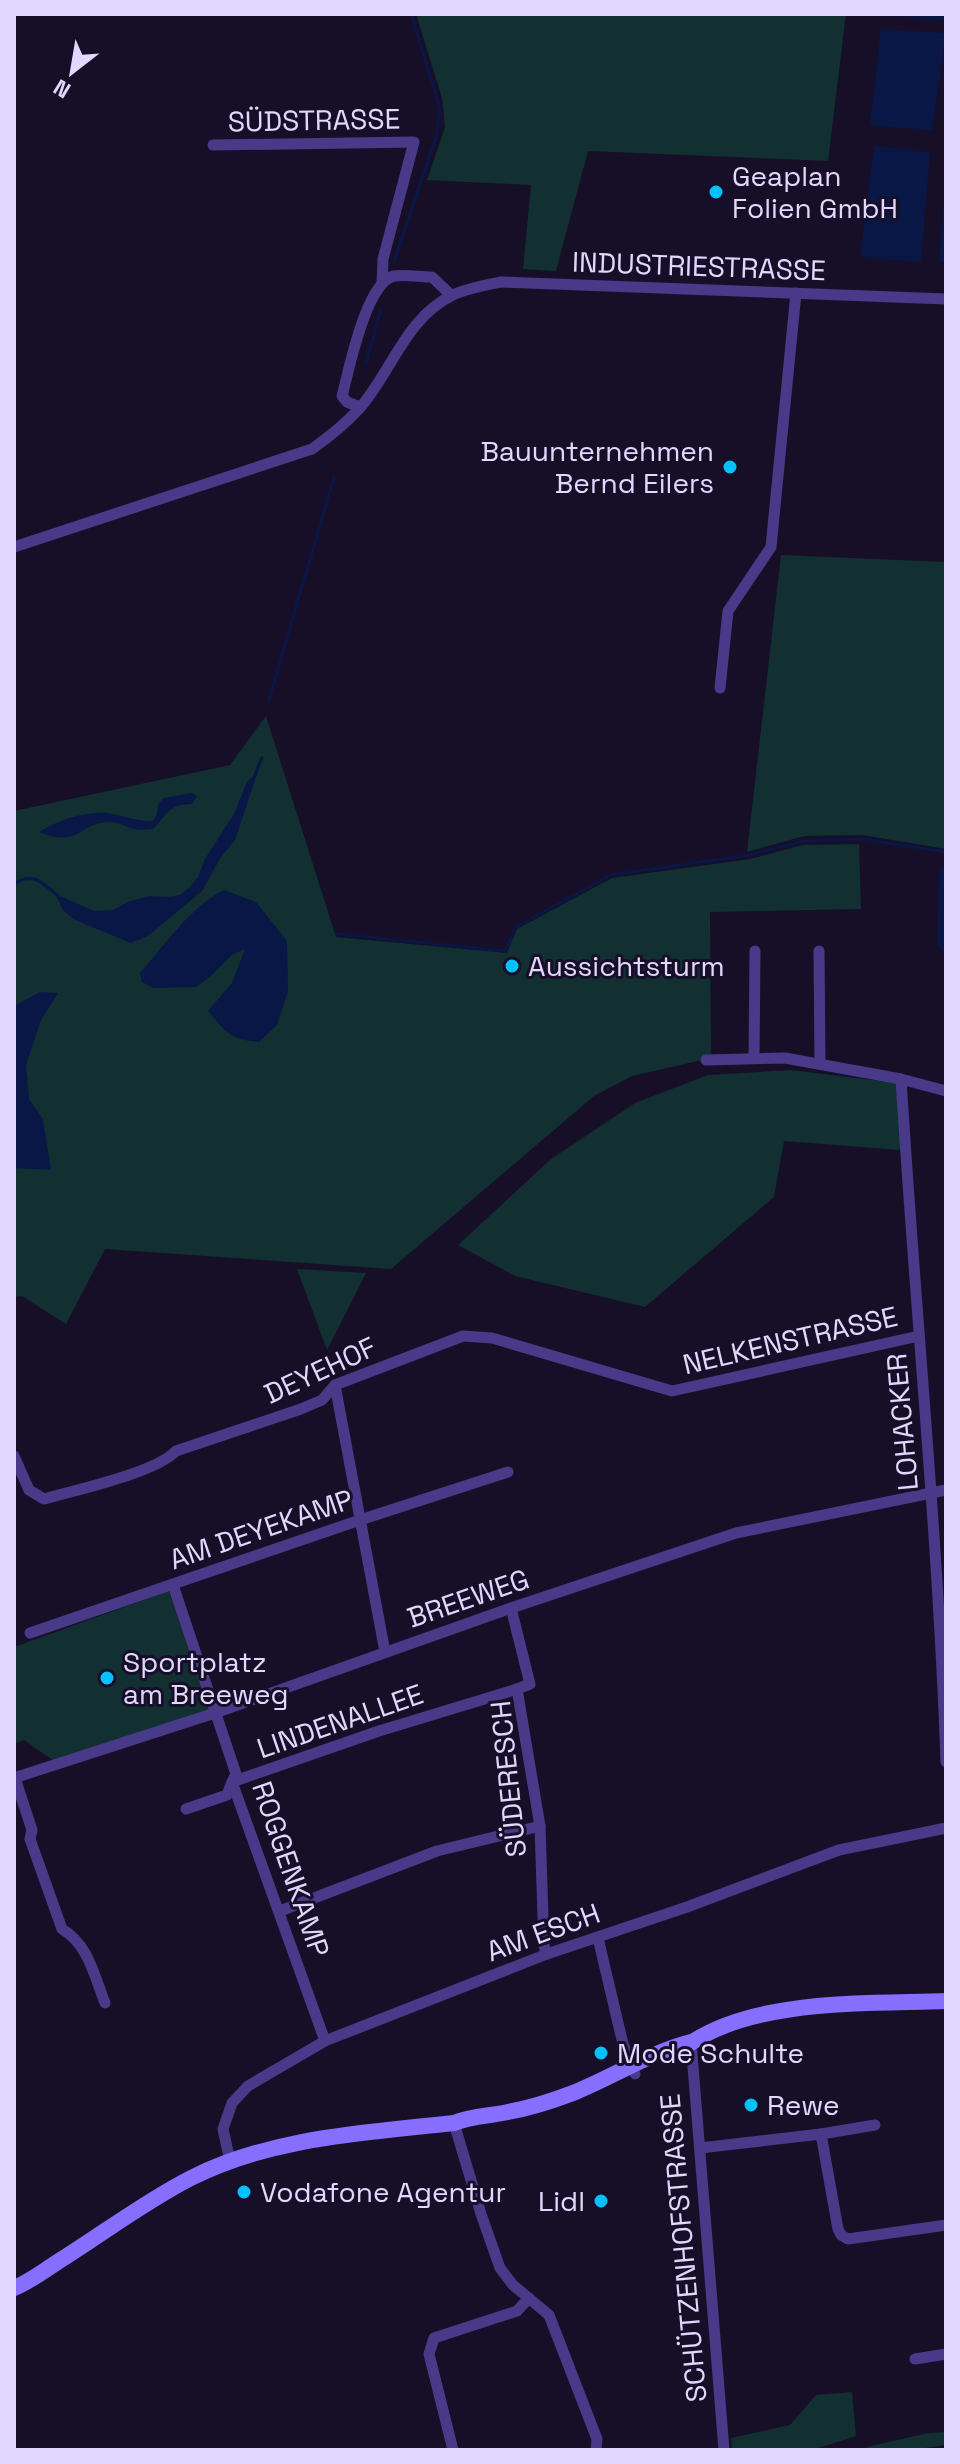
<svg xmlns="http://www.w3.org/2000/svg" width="960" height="2464" font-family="'Space Grotesk',sans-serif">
  <rect width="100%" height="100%" fill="#170f28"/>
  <g fill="#122f32">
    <path d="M 416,14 L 846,14 L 828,161 L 588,151 L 556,271 L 523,269 L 531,185 L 427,180 L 445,127 L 442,98 Z"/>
    <path d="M 781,555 L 946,562 L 946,849 L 862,835 L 804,836 L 747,852 Z"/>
    <path d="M 266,716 L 336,937 L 507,953 L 517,929 L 612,878 L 750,859 L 803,845 L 859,844 L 861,909 L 710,912 L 711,1058 L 632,1076 L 594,1096 L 391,1269 L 105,1249 L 66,1324 L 22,1296 L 14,1297 L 14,811 L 230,765 Z"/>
    <path d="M 791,1070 L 897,1083 L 901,1150 L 784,1141 L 774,1197 L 645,1307 L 515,1276 L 458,1245 L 551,1159 L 635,1103 L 708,1075 Z"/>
    <path d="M 297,1269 L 366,1273 L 327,1350 Z"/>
    <path d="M 169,1591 L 210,1709 L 54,1761 L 24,1740 L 14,1744 L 14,1647 Z"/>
    <path d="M 852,2392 L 856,2436 L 812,2450 L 732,2450 L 731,2438 L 790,2425 L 816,2395 Z"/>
    <path d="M 946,2432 L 946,2445 L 911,2450 L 868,2450 L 867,2447 L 928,2433 Z"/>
  </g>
  <g fill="#091747">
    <path d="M 882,14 L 946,14 L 946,21 Z"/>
    <path d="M 881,29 L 946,33 L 932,131 L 870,125 Z"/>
    <path d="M 874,146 L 930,152 L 921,262 L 860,257 Z"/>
    <path d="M 946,172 L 946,262 L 939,262 Z"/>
    <path d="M 258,771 L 235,840 L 221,857 L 202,891 L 148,936 L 131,943 L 75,920 L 63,910 L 55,894 L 94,911 L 113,910 L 130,901 L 150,896 L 168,897 L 180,895 L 190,887 L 198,877 L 205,859 L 234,814 L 247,782 Z"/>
    <path d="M 192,793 L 197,796 L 192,804 C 167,805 169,813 153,829 C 149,829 144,830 140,830 C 129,829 119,821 108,822 C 77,824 80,848 39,832 C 58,820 85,811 107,813 C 123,815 137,822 153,821 L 157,814 L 158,805 L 163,798 Z"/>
    <path d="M 944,867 L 946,867 L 946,951 L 942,952 L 937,945 L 939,869 Z"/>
    <path d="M 224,890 L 256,902 L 287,941 L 288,991 L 277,1025 L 259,1042 C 229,1039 227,1033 208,1011 L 232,983 L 245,949 L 233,954 L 211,976 L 196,987 L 154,988 L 142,982 L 140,973 C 166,944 189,908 224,890 Z"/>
    <path d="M 40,992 L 58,993 L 41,1020 L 26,1065 L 29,1099 L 43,1119 L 51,1170 L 14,1168 L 14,1006 Z"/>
  </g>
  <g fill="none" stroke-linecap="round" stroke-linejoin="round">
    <g stroke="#091747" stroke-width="3">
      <path d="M 394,262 L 437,134 L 440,108 L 411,14"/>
      <path d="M 366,363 L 381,310"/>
      <path d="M 269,700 L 334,477"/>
      <path d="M 254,777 L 262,758"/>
      <path d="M 14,884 C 33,871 43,883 58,896"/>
      <path d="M 338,934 L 505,951 L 516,927 L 611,875 L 748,855 L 804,841 L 862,839 L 946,852"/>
    </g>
    <g stroke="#483a88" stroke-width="11">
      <path d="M 213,145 L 414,142 L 383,259 L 382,284"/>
      <path d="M 360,407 L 347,402 L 342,396 C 349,370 366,282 394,276 C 405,274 420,277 432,277 L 451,295"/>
      <path d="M 14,547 L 312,449 C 329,437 345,424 359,409 C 391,373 406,317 453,295 C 468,288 485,285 501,282 L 946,299"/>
      <path d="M 720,688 L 728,611 L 771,547 L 796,293"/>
      <path d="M 819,951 L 820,1063"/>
      <path d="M 754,1058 L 755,951"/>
      <path d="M 706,1060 L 785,1058 L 901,1079 L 946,1091"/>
      <path d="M 901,1079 C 915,1307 938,1534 946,1762"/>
      <path d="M 335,1385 L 385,1652"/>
      <path d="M 14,1456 L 29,1490 L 44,1499 C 76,1490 155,1473 176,1451 L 301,1409 L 322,1400 L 335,1385 L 463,1336 L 492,1338 L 672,1391 L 919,1336"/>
      <path d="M 173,1585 L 236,1774 L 232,1782 L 325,2041"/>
      <path d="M 511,1608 L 530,1684 L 517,1689 L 540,1826 L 544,1946 L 547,1954"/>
      <path d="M 30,1633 L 360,1520 L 508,1472"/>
      <path d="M 14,1778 L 215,1713 L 511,1608 L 736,1533 L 946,1490"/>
      <path d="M 15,1778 L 32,1830 L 30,1839 L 62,1929 C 88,1944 94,1975 105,2003"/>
      <path d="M 186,1809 L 227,1795 L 232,1782 L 379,1731 L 517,1689"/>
      <path d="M 280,1911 L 437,1851 L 540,1826"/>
      <path d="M 598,1938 L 623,2044 L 635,2074"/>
      <path d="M 691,2042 L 724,2450"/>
      <path d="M 454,2123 L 481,2214 L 500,2268 L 513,2285 L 549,2315 L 597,2439 L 596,2450"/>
      <path d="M 821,2134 L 875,2125"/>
      <path d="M 700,2148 L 821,2134 L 838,2229 L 841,2235 L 848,2239 L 946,2225"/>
      <path d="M 233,2161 L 228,2152 L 223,2129 L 232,2103 L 248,2086 L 325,2041 L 547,1954 L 687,1907 L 839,1850 L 946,1828"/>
      <path d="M 915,2359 L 946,2354"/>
      <path d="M 453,2450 L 429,2354 L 434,2338 L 517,2311 L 529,2298"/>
    </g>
    <g stroke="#866eff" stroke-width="16">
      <path d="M 684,2048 C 748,1998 868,2004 946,2001"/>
      <path d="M 14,2288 C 29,2282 42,2272 56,2263 C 101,2235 144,2202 191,2178 C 272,2137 365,2133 454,2123 C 471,2116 489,2116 508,2112 C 530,2108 552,2101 573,2093 C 613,2077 649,2053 691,2042"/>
    </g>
  </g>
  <g fill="#03c1ff" stroke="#170f28" stroke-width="3">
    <circle cx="716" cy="192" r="8"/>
    <circle cx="730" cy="467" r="8"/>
    <circle cx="512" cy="966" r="8"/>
    <circle cx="107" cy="1678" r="8"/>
    <circle cx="601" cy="2053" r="8"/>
    <circle cx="751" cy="2105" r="8"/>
    <circle cx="244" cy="2192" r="8"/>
    <circle cx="601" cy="2201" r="8"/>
  </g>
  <g text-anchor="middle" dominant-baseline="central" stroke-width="6" stroke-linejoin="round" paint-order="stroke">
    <g font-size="28" fill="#e1d7ff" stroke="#170f28">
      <text transform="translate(314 120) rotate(-1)">SÜDSTRASSE</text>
      <text transform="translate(699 266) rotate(2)">INDUSTRIESTRASSE</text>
      <text transform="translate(790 1340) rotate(-13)">NELKENSTRASSE</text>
      <text transform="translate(320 1370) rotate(-25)">DEYEHOF</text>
      <text transform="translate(902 1422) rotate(-95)">LOHACKER</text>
      <text transform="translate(261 1529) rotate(-19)">AM DEYEKAMP</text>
      <text transform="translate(468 1598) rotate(-19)">BREEWEG</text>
      <text transform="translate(340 1721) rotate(-19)">LINDENALLEE</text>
      <text transform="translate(508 1779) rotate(-96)">SÜDERESCH</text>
      <text transform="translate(291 1869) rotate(71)">ROGGENKAMP</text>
      <text transform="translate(543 1932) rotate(-20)">AM ESCH</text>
      <text transform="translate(683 2248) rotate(-95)">SCHÜTZENHOFSTRASSE</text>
    </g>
    <g font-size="28" fill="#e1d7ff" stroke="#170f28" text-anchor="start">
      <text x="732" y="176">Geaplan<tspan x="732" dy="32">Folien GmbH</tspan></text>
      <text x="714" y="451" text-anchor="end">Bauunternehmen<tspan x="714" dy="32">Bernd Eilers</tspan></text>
      <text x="528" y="966">Aussichtsturm</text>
      <text x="123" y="1662">Sportplatz<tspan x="123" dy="32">am Breeweg</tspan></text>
      <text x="617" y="2053">Mode Schulte</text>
      <text x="767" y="2105">Rewe</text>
      <text x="260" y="2192">Vodafone Agentur</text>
      <text x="585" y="2201" text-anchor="end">Lidl</text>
    </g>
  </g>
  <rect width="960" height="2464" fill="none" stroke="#e1d7ff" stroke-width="32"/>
  <g transform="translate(72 72) rotate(211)" stroke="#170f28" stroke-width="6" paint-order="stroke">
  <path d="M0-6L14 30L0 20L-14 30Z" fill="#e1d7ff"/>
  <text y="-12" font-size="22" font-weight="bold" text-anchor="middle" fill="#e1d7ff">N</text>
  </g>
</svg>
